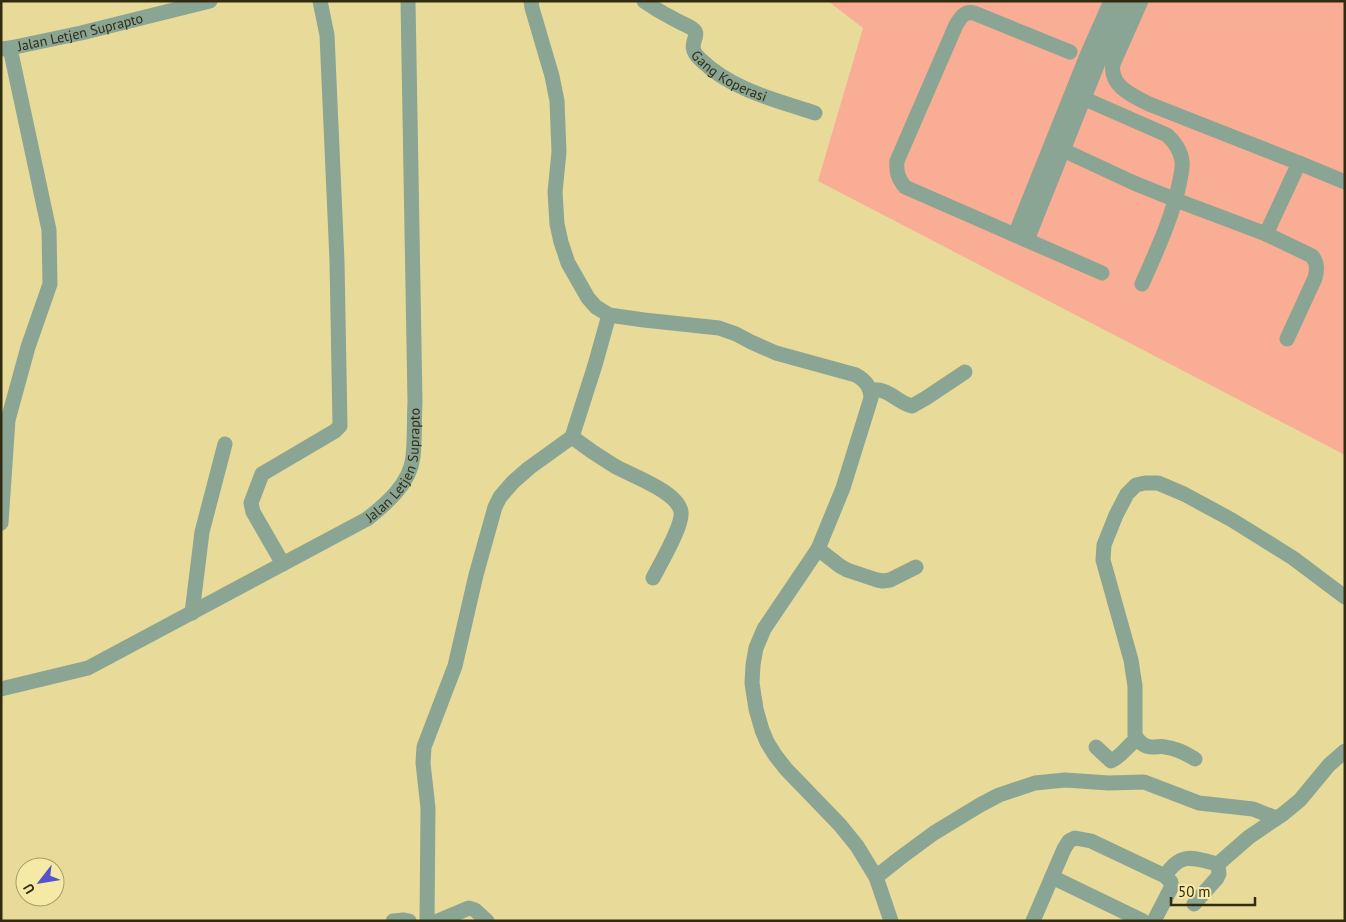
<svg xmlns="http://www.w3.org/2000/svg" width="1346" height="922" font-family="'PT Sans',sans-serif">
  <rect width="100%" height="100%" fill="#e8db99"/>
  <path fill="#f9ad95" d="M 828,1 L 1345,1 L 1345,455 L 818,181 L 863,28 Z"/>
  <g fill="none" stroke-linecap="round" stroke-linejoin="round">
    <g stroke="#8aa594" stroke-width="15">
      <path d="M 531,1 L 532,8 L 552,76 L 557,101 L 559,152 L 555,192 L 557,224 L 561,242 L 568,263 L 588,298 L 596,307 L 609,315 L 644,320 L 719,328 L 736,334 L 751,342 L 776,353 L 856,375 C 865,380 871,388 871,398 L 843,488 L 818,549 L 764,629 L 756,648 L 753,665 L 752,683 L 756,709 L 762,730 L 767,742 L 775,755 L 786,769 L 840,825 L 857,846 L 876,877 L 891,921"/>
      <path id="s1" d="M 644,1 C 654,8 664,14 674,19 C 680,23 689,25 694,30 C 701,37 684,45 701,60 C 732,90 776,100 815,113"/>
      <path id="s2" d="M 10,48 L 81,33 L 210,1"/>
      <path d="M 1,49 L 10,48 L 49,230 L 50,284 L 28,347 L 8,420 L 1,523"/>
      <path d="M 1070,52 L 974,13 C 964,11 961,17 956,25 L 897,161 C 896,172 898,178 905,187 L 1102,273"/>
      <path d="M 1085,99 L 1167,135 C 1174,141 1181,151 1182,161 C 1183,167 1181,174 1180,180 C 1173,216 1157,250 1142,284"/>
      <path d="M 1063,150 L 1134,183 L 1176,200 L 1266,234 L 1299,163 L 1149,104 C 1133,96 1109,86 1113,64 L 1141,1"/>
      <path d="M 1299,163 L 1345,182"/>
      <path d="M 1266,234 L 1312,256 C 1318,263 1317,271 1315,278 L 1287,339"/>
      <path d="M 1015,235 L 1088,53 L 1111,1"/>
      <path d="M 1027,240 L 1100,58 L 1127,1"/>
      <path d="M 870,390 C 891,388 895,402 912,406 L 926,398 L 965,372"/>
      <path d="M 572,437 C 585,447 598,456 613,465 C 629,475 678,491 681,512 C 683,526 660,564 653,578"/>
      <path d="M 818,549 L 840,566 L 847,570 L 877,580 L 883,581 L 890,580 L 916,567"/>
      <path d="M 283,564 L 253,512 L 251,503 L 262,474 L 335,431 L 340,426 L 337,261 L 327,35 L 320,1"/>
      <path d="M 192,613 L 202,532 L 225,444"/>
      <path id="s3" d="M 1,689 L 88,668 L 367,519 C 386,504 410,484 413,457 C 415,439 414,420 415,402 L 408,1"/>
      <path d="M 1096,747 L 1111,761 C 1122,756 1127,746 1137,739"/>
      <path d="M 1195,759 C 1187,754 1174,748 1165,747 C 1161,746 1158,747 1154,747 C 1146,748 1138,742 1135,735 L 1135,686 L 1131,660 L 1103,560 L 1104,545 L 1116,515 L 1127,494 L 1136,485 L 1145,483 L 1158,483 L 1184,494 L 1232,520 L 1293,558 L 1345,597"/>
      <path d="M 1218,864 L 1249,837 L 1283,814 L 1300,800 L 1329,765 L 1345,751"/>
      <path d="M 1165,876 C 1181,851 1193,858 1218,864"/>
      <path d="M 876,877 L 900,858 L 934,833 L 980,805 L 999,795 L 1035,783 L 1065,780 L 1109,783 L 1144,782 L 1199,803 L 1253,809 L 1276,818"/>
      <path d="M 1052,877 L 1143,921"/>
      <path d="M 1194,904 L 1217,878 L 1219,874 L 1218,864"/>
      <path d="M 393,921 L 404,920 L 409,921"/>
      <path d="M 427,921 L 428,808 L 423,763 L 424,747 L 455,666 L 476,575 L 495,507 L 500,497 L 513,482 L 529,468 L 572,437 L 595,365 L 609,315"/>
      <path d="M 438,921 L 469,908 L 475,910 L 487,921"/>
      <path d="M 1033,921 L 1064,849 L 1069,841 L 1075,838 L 1091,841 L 1165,876 L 1171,882 L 1171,888 L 1154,921"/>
    </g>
  </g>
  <g text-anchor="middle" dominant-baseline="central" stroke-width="4" stroke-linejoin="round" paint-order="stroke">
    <g font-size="14" fill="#312c11" stroke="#f5e9a6">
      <text stroke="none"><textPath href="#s2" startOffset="72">Jalan Letjen Suprapto</textPath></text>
      <text stroke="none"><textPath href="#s1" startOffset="124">Gang Koperasi</textPath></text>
      <text stroke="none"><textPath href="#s3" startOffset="470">Jalan Letjen Suprapto</textPath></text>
    </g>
  </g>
  <rect width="1346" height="922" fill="none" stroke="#312c11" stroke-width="5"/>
  <g transform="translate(40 882) rotate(239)"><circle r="24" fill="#f5e9a6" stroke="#a79d6a"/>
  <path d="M0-4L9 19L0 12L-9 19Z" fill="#5453ca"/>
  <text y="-8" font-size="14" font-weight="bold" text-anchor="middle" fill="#312c11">U</text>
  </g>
  <path d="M1171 897v8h84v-8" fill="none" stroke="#312c11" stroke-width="2.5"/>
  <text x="1178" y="897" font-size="15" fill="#312c11" stroke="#f5e9a6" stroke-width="4" paint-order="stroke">50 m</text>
</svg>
